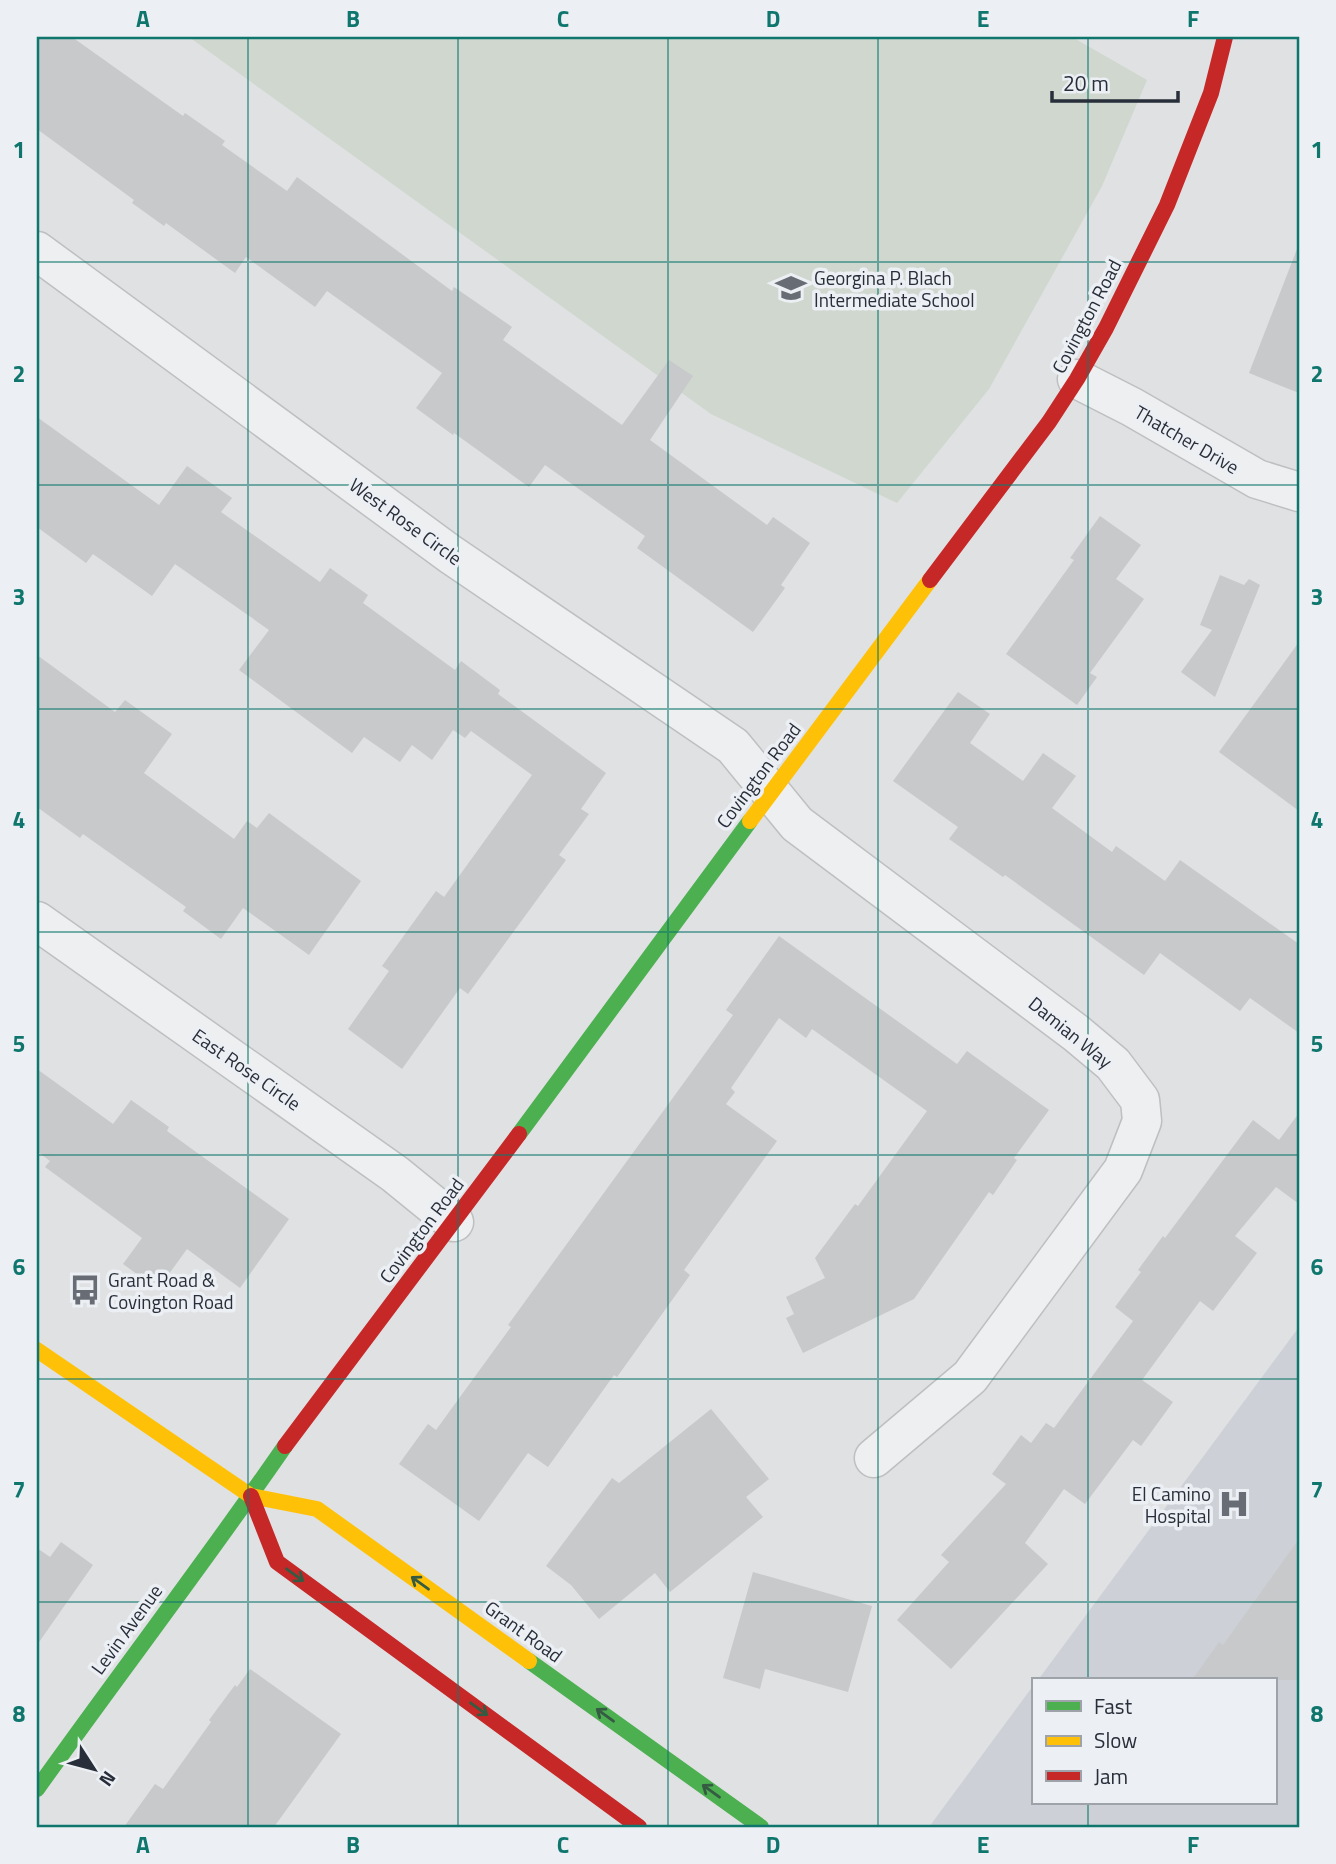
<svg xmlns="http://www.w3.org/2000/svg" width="1336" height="1864" font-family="'Titillium Web',sans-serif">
  <rect width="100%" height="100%" fill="#dfe1e3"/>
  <path fill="#cdd0d6" d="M 1299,1327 L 1299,1827 L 929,1827 L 1033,1686 L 1033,1803 L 1275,1803 L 1275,1680 L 1038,1680 Z"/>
  <path fill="#cfd7cf" d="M 189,37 L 1072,37 L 1147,80 L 1102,186 L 989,389 L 897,503 L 711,414 Z"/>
  <g fill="#c7c9cb">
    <path d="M 37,37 L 72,37 L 183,116 L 185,113 L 225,141 L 222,145 L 287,191 L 297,177 L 452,291 L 454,287 L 512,327 L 503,340 L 622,425 L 669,360 L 693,376 L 650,440 L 767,525 L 773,517 L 810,543 L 781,585 L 785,588 L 753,632 L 637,548 L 645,536 L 545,465 L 529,487 L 454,433 L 453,435 L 416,408 L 442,373 L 327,291 L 315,307 L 246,257 L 235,273 L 166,223 L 164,226 L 132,203 L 134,200 L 37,129 Z"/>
    <path d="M 1297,249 L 1299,249 L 1299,393 L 1249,373 Z"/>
    <path d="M 37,417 L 159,505 L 187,466 L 232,498 L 221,512 L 320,582 L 330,568 L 368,595 L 363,603 L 455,670 L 461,661 L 500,690 L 498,694 L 606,773 L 581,809 L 589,814 L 559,855 L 566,860 L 468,994 L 460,988 L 402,1069 L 348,1029 L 389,971 L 382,966 L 436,891 L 444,897 L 532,775 L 471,731 L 465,738 L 453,730 L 432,760 L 412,745 L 400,762 L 364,737 L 352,753 L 239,670 L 269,630 L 175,564 L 152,596 L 93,554 L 86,563 L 37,527 Z"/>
    <path d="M 1100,516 L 1141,545 L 1116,579 L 1144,599 L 1090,673 L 1097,677 L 1077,705 L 1006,654 L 1074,560 L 1070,558 Z"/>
    <path d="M 1220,575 L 1244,585 L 1249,579 L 1260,585 L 1215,697 L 1181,672 L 1212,630 L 1200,625 Z"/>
    <path d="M 1299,642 L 1299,811 L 1219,752 Z"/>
    <path d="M 37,655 L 115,712 L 125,700 L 172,734 L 144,773 L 234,839 L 247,821 L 257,828 L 269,813 L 361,881 L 309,955 L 243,908 L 221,939 L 183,911 L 186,907 L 83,834 L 80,838 L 37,807 Z"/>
    <path d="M 958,692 L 990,714 L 970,743 L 1023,781 L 1043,753 L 1076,776 L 1052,808 L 1112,852 L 1116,846 L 1165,881 L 1180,860 L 1299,944 L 1299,1033 L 1250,998 L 1240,1011 L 1160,953 L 1144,975 L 1005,875 L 1003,877 L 949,839 L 958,827 L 893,781 Z"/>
    <path d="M 779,936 L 957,1064 L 967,1051 L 1049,1110 L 1014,1158 L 1017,1160 L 993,1195 L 989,1192 L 914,1299 L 803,1353 L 786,1318 L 794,1314 L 786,1297 L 825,1278 L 815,1258 L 855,1204 L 858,1206 L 927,1111 L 812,1029 L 806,1038 L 779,1018 L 731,1088 L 735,1092 L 726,1104 L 777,1141 L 684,1270 L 690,1275 L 617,1377 L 614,1375 L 548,1467 L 528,1453 L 479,1521 L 399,1464 L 428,1424 L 436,1430 L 511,1327 L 508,1325 L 733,1015 L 726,1010 Z"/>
    <path d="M 37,1069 L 113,1124 L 131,1100 L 169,1127 L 167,1131 L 289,1219 L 240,1288 L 187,1249 L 158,1289 L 123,1264 L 142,1238 L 45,1167 L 50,1161 L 37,1151 Z"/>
    <path d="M 1299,1113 L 1299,1204 L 1276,1187 L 1235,1236 L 1257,1253 L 1213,1311 L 1200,1301 L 1142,1380 L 1173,1402 L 1141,1446 L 1133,1440 L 1085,1504 L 1064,1489 L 1025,1543 L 1048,1564 L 951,1669 L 897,1620 L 949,1562 L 941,1555 L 1006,1484 L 992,1474 L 1021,1435 L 1031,1443 L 1046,1423 L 1054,1428 L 1133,1321 L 1115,1307 L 1141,1272 L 1138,1270 L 1163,1236 L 1165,1238 L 1253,1120 L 1279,1140 Z"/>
    <path d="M 711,1409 L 769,1479 L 746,1497 L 763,1517 L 670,1592 L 655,1573 L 599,1619 L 571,1585 L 546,1566 L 612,1478 L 619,1483 Z"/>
    <path d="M 1299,1539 L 1299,1680 L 1192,1680 L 1219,1642 L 1223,1645 Z"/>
    <path d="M 61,1542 L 93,1565 L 37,1645 L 37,1548 L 50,1557 Z"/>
    <path d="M 753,1572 L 872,1606 L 848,1692 L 765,1669 L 760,1689 L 723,1678 Z"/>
    <path d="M 250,1669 L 341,1734 L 274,1827 L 124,1827 L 155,1784 L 163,1789 L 211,1722 L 209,1720 L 235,1685 L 237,1687 Z"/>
  </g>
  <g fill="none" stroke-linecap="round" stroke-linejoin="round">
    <g stroke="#bdbfc1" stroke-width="41">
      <g id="street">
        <path d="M 37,251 L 450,554 L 733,746 L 797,824 L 1076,1033 L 1113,1064 L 1140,1100 L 1142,1121 L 1123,1170 L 970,1377 L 874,1458"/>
        <path d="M 1077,379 L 1132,407 L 1257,479 L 1299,492"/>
        <path d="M 37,921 L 395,1174 L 454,1222"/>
      </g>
    </g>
    <use href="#street" stroke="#eeeff0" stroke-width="38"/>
    <g stroke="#4caf50" stroke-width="16">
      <path d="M 519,1134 L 750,821"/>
      <path d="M 529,1661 L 761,1827"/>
      <path d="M 37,1789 C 119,1674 205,1562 285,1446"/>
    </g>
    <g stroke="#ffc107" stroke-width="16">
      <path d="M 750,821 L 930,580"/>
      <path d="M 37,1350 L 251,1496 L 317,1509 L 529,1661"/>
    </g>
    <g stroke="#c62828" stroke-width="16">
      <path d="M 930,580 L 1049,422 L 1077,379 L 1106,328 L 1167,205 L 1211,93 L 1225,37"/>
      <path d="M 285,1446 L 519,1134"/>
      <path d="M 251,1496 L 277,1562 L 639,1827"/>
    </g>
  </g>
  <defs><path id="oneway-shaft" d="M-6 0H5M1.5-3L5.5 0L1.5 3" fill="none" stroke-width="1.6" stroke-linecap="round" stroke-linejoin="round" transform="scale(1.75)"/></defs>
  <g stroke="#355b42">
    <use href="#oneway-shaft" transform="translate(295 1575) rotate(36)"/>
    <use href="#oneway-shaft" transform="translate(420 1583) rotate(-144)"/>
    <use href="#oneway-shaft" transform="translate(479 1709) rotate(36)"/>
    <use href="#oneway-shaft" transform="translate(605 1715) rotate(-144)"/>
    <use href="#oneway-shaft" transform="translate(711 1791) rotate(-144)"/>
  </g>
  <path fill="none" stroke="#0f766e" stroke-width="2" stroke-opacity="0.55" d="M 248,37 L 248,1827M 458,37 L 458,1827M 668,37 L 668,1827M 878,37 L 878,1827M 1088,37 L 1088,1680M 37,262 L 1299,262M 37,485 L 1299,485M 37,709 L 1299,709M 37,932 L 1299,932M 37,1155 L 1299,1155M 37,1379 L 1299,1379M 37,1602 L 1299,1602M 1088,1803 L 1088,1827"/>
  <defs>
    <g id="school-bare" transform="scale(2.415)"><path d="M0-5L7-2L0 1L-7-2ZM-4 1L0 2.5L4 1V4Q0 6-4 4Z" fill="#686d75" stroke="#eceff3" stroke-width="2.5" paint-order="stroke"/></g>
    <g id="bus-bare" transform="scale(2.415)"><path d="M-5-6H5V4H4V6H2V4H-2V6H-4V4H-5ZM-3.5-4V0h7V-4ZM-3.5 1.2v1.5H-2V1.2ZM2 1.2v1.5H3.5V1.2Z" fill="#686d75" stroke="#eceff3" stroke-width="2.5" paint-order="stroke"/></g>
    <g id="hospital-bare" transform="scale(2.415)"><path d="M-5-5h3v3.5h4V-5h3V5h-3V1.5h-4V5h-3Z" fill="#686d75" stroke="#eceff3" stroke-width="2.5" paint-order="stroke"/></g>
  </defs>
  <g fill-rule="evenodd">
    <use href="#school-bare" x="791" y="288"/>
    <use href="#bus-bare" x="85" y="1290"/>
    <use href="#hospital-bare" x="1234" y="1504"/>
  </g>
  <g text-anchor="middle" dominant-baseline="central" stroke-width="7" stroke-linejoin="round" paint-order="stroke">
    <g font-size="19" fill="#282e3a" stroke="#eceff3" text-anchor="start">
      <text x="814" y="277">Georgina P. Blach<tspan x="814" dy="22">Intermediate School</tspan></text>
      <text x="108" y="1279">Grant Road &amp;<tspan x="108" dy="22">Covington Road</tspan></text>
      <text x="1211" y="1493" text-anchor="end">El Camino<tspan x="1211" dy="22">Hospital</tspan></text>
    </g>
    <g font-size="19" fill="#282e3a" stroke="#eceff3">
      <text transform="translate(1086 316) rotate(-62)">Covington Road</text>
      <text transform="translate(1187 439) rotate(30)">Thatcher Drive</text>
      <text transform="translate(406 521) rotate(36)">West Rose Circle</text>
      <text transform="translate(758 775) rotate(-53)">Covington Road</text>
      <text transform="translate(1071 1032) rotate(39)">Damian Way</text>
      <text transform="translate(247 1069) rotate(35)">East Rose Circle</text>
      <text transform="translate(421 1230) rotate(-53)">Covington Road</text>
      <text transform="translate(126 1629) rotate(-54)">Levin Avenue</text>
      <text transform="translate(524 1631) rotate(36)">Grant Road</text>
    </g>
  </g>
  <rect width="1336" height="1864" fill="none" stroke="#eceff3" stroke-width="77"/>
  <rect x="1032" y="1678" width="245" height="126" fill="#eceff3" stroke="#9ea2a9" stroke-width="2"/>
  <rect x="1046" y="1701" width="35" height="10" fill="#4caf50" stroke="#9ea2a9" stroke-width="2"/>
  <text x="1094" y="1714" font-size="21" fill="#282e3a">Fast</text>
  <rect x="1046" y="1736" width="35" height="10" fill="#ffc107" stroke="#9ea2a9" stroke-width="2"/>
  <text x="1094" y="1748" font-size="21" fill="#282e3a">Slow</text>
  <rect x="1046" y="1771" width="35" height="10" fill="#c62828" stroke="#9ea2a9" stroke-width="2"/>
  <text x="1094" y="1784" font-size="21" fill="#282e3a">Jam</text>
  <g transform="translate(94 1769) rotate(126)" stroke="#eceff3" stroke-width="5" paint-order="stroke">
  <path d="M0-5L12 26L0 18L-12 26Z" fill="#282e3a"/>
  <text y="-10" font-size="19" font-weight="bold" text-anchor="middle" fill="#282e3a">N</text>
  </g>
  <path d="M1052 91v10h126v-10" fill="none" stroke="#282e3a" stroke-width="3.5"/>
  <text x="1063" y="91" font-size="21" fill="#282e3a" stroke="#eceff3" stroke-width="5" paint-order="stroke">20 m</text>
  <rect x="38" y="38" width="1260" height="1788" fill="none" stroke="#0f766e" stroke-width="2.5"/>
  <g font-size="23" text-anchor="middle" font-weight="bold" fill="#0f766e">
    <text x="143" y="27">A</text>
    <text x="353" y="27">B</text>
    <text x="563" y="27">C</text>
    <text x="773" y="27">D</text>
    <text x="983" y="27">E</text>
    <text x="1193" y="27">F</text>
    <text x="19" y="158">1</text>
    <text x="1317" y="158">1</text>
    <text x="19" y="382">2</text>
    <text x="1317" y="382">2</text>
    <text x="19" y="605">3</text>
    <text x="1317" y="605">3</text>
    <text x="19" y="828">4</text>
    <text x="1317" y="828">4</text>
    <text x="19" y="1052">5</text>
    <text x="1317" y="1052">5</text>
    <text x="19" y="1275">6</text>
    <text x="1317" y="1275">6</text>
    <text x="19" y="1498">7</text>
    <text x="1317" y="1498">7</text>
    <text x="19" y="1722">8</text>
    <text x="1317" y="1722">8</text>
    <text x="143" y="1853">A</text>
    <text x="353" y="1853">B</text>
    <text x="563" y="1853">C</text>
    <text x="773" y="1853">D</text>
    <text x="983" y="1853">E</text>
    <text x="1193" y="1853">F</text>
  </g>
</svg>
